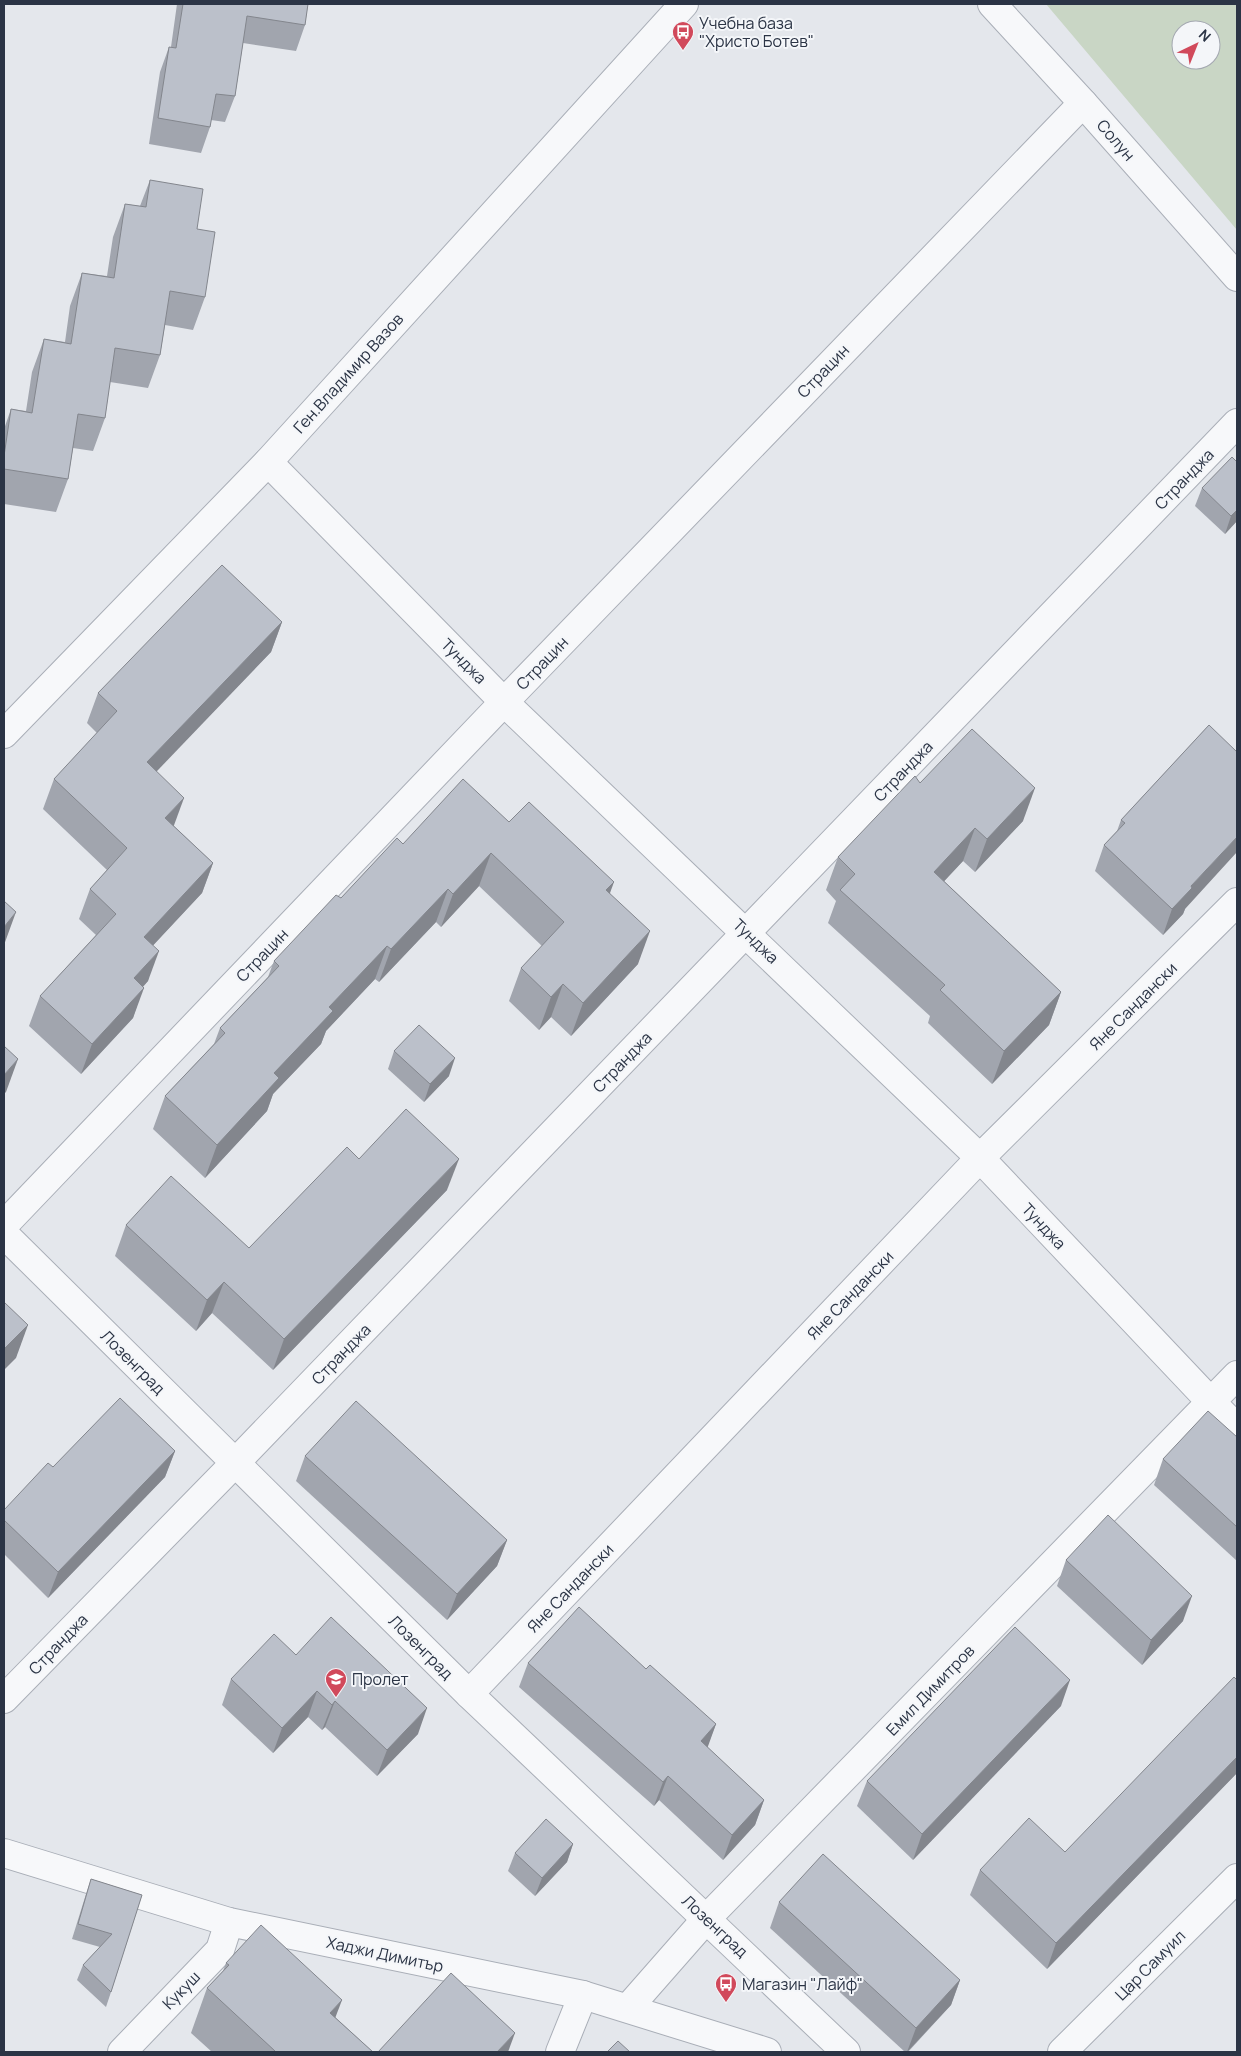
<svg xmlns="http://www.w3.org/2000/svg" width="1241" height="2056" font-family="Manrope,sans-serif">
  <rect width="100%" height="100%" fill="#e4e7ec"/>
  <path fill="#c9d6c5" fill-rule="evenodd" d="M 1046,4 L 1237,4 L 1237,230 ZM 1181,30 L 1211,30 L 1211,60 L 1181,60 Z"/>
  <g fill="none" stroke-linecap="round" stroke-linejoin="round">
    <g stroke="#a9aeb7" stroke-width="30">
      <g id="minor">
        <path d="M 992,4 L 1083,103 L 1237,277"/>
        <path d="M 268,462 L 504,702 L 980,1158 L 1211,1402 L 1237,1428"/>
        <path d="M 4,1225 L 504,702 L 1083,103"/>
        <path d="M 4,1234 L 469,1694 L 846,2052"/>
        <path d="M 469,1694 L 980,1158 L 1237,902"/>
        <path d="M 4,1699 L 235,1463 L 1237,423"/>
        <path d="M 628,2008 L 707,1918 L 1237,1375"/>
        <path d="M 122,2052 L 220,1950 L 229,1922"/>
        <path d="M 560,2052 L 583,1995"/>
      </g>
    </g>
    <g stroke="#a9aeb7" stroke-width="30">
      <g id="tertiary">
        <path d="M 4,734 L 268,462 L 684,4"/>
        <path d="M 4,1853 L 229,1922 L 583,1995 L 767,2052"/>
        <path d="M 1062,2052 L 1237,1878"/>
      </g>
    </g>
    <use href="#minor" stroke="#f7f8fa" stroke-width="28"/>
    <use href="#tertiary" stroke="#f7f8fa" stroke-width="28"/>
  </g>
  <g fill="#a1a5ae">
    <path d="M 177,4 L 308,4 L 305,25 L 296,51 L 243,43 L 235,96 L 225,122 L 211,120 L 210,127 L 201,153 L 149,144 L 160,72 L 169,47 L 171,47 Z"/>
    <path d="M 150,180 L 197,229 L 205,297 L 193,330 L 165,325 L 160,355 L 148,388 L 110,382 L 105,418 L 93,451 L 73,448 L 68,479 L 56,512 L 4,504 L 4,429 L 11,409 L 26,411 L 32,372 L 44,339 L 65,342 L 70,306 L 82,273 L 107,276 L 113,237 L 125,204 L 140,206 Z"/>
    <path d="M 1202,488 L 1237,521 L 1225,534 L 1195,506 Z"/>
    <path d="M 282,622 L 271,652 L 156,771 L 174,826 L 213,863 L 202,893 L 153,945 L 148,981 L 143,987 L 133,1018 L 81,1074 L 29,1026 L 40,996 L 96,935 L 79,919 L 90,889 L 107,870 L 43,809 L 54,779 L 97,733 L 87,723 L 98,693 Z"/>
    <path d="M 1209,725 L 1185,909 L 1183,914 L 1163,935 L 1095,871 L 1104,845 L 1117,831 L 1121,820 Z"/>
    <path d="M 920,783 L 1023,821 L 975,872 L 963,861 L 944,881 L 1061,992 L 1049,1025 L 992,1084 L 928,1023 L 930,1016 L 828,923 L 836,901 L 826,890 L 838,857 Z"/>
    <path d="M 509,822 L 610,893 L 638,964 L 571,1036 L 551,1017 L 539,1030 L 509,1001 L 521,968 L 542,946 L 479,886 L 441,927 L 436,922 L 379,982 L 375,979 L 326,1031 L 321,1044 L 273,1094 L 267,1111 L 205,1178 L 153,1129 L 165,1096 L 214,1044 L 220,1028 L 268,977 L 274,961 L 341,898 L 403,844 Z"/>
    <path d="M 394,1051 L 449,1076 L 424,1102 L 388,1069 Z"/>
    <path d="M 359,1159 L 447,1190 L 273,1370 L 212,1313 L 196,1331 L 115,1256 L 126,1225 L 249,1248 Z"/>
    <path d="M 1237,1437 L 1237,1561 L 1154,1485 L 1163,1459 Z"/>
    <path d="M 175,1451 L 165,1477 L 48,1598 L 4,1554 L 4,1510 L 53,1467 Z"/>
    <path d="M 305,1456 L 507,1540 L 497,1566 L 447,1620 L 296,1481 Z"/>
    <path d="M 1066,1560 L 1183,1621 L 1142,1665 L 1057,1586 Z"/>
    <path d="M 296,1655 L 418,1734 L 377,1776 L 325,1727 L 322,1730 L 308,1717 L 273,1753 L 222,1705 L 231,1679 Z"/>
    <path d="M 528,1663 L 646,1669 L 716,1724 L 707,1747 L 764,1800 L 755,1825 L 723,1860 L 659,1800 L 654,1806 L 519,1687 Z"/>
    <path d="M 1237,1680 L 1237,1773 L 1047,1969 L 970,1895 L 980,1870 L 1065,1852 Z"/>
    <path d="M 1061,1706 L 913,1860 L 857,1806 L 867,1781 Z"/>
    <path d="M 573,1844 L 567,1862 L 535,1896 L 508,1871 L 515,1853 Z"/>
    <path d="M 91,1879 L 142,1895 L 111,1992 L 106,2007 L 77,1980 L 83,1965 L 100,1947 L 72,1939 L 86,1894 Z"/>
    <path d="M 779,1902 L 960,1980 L 951,2005 L 908,2052 L 905,2052 L 770,1928 Z"/>
    <path d="M 226,1963 L 335,2017 L 373,2052 L 212,2052 L 191,2033 L 207,1988 L 223,1971 Z"/>
  </g>
  <g fill="#83868d">
    <path d="M 1237,510 L 1237,521 L 1225,534 L 1231,516 Z"/>
    <path d="M 282,622 L 271,652 L 136,793 L 147,762 Z"/>
    <path d="M 1035,788 L 1023,821 L 975,872 L 987,839 Z"/>
    <path d="M 184,798 L 173,828 L 165,818 Z"/>
    <path d="M 975,828 L 963,861 L 922,905 L 934,872 Z"/>
    <path d="M 1237,837 L 1237,852 L 1185,909 L 1183,914 L 1163,935 L 1172,909 L 1191,886 Z"/>
    <path d="M 491,853 L 479,886 L 441,927 L 453,894 Z"/>
    <path d="M 213,863 L 202,893 L 133,967 L 144,937 Z"/>
    <path d="M 614,882 L 602,915 L 606,890 Z"/>
    <path d="M 448,889 L 436,922 L 379,982 L 391,949 Z"/>
    <path d="M 16,912 L 4,945 L 4,946 L 4,927 Z"/>
    <path d="M 650,931 L 638,964 L 571,1036 L 583,1003 Z"/>
    <path d="M 387,946 L 375,979 L 326,1031 L 321,1044 L 273,1094 L 267,1111 L 205,1178 L 217,1145 L 274,1073 L 329,1007 Z"/>
    <path d="M 159,951 L 148,981 L 123,1008 L 134,978 Z"/>
    <path d="M 563,984 L 551,1017 L 539,1030 L 551,997 Z"/>
    <path d="M 144,988 L 133,1018 L 81,1074 L 92,1044 Z"/>
    <path d="M 1061,992 L 1049,1025 L 992,1084 L 1004,1051 Z"/>
    <path d="M 455,1058 L 449,1076 L 424,1102 L 430,1084 Z"/>
    <path d="M 18,1059 L 6,1092 L 4,1094 L 4,1075 Z"/>
    <path d="M 459,1159 L 447,1190 L 273,1370 L 284,1339 Z"/>
    <path d="M 224,1282 L 212,1313 L 196,1331 L 207,1300 Z"/>
    <path d="M 28,1325 L 16,1358 L 4,1370 L 4,1349 Z"/>
    <path d="M 175,1451 L 165,1477 L 48,1598 L 58,1572 Z"/>
    <path d="M 507,1540 L 497,1566 L 447,1620 L 457,1594 Z"/>
    <path d="M 1192,1596 L 1183,1621 L 1142,1665 L 1151,1640 Z"/>
    <path d="M 1070,1680 L 1061,1706 L 913,1860 L 922,1834 Z"/>
    <path d="M 317,1691 L 308,1717 L 273,1753 L 282,1728 Z"/>
    <path d="M 335,1701 L 325,1727 L 322,1730 L 332,1705 Z"/>
    <path d="M 427,1708 L 418,1734 L 377,1776 L 387,1750 Z"/>
    <path d="M 716,1724 L 707,1749 L 701,1741 Z"/>
    <path d="M 1237,1757 L 1237,1773 L 1047,1969 L 1056,1943 Z"/>
    <path d="M 668,1776 L 659,1800 L 654,1806 L 663,1782 Z"/>
    <path d="M 764,1800 L 755,1825 L 723,1860 L 732,1835 Z"/>
    <path d="M 573,1844 L 567,1862 L 535,1896 L 542,1878 Z"/>
    <path d="M 960,1980 L 951,2005 L 907,2052 L 916,2028 Z"/>
    <path d="M 342,2000 L 325,2045 L 330,2013 Z"/>
    <path d="M 515,2033 L 508,2052 L 497,2052 Z"/>
  </g>
  <g fill="#bbc0ca" stroke="#83868d">
    <path d="M 183,4 L 308,4 L 305,25 L 247,16 L 235,96 L 216,94 L 210,127 L 158,118 L 169,47 L 176,48 Z"/>
    <path d="M 150,180 L 203,189 L 197,229 L 215,232 L 205,297 L 170,291 L 160,355 L 115,348 L 105,418 L 78,414 L 68,479 L 4,469 L 4,456 L 11,409 L 32,413 L 44,339 L 71,344 L 82,273 L 114,278 L 125,204 L 146,207 Z"/>
    <path d="M 1232,457 L 1237,462 L 1237,510 L 1231,516 L 1202,488 Z"/>
    <path d="M 222,565 L 282,622 L 147,762 L 184,798 L 165,818 L 213,863 L 144,937 L 159,951 L 134,978 L 144,988 L 92,1044 L 40,996 L 116,914 L 90,889 L 127,848 L 54,779 L 117,711 L 98,693 Z"/>
    <path d="M 1209,725 L 1237,752 L 1237,837 L 1191,886 L 1192,888 L 1172,909 L 1104,845 L 1125,823 L 1121,820 Z"/>
    <path d="M 972,729 L 1035,788 L 987,839 L 975,828 L 934,872 L 1061,992 L 1004,1051 L 940,990 L 945,985 L 840,890 L 855,874 L 838,857 L 915,776 L 920,783 Z"/>
    <path d="M 463,779 L 509,822 L 529,802 L 614,882 L 606,890 L 650,931 L 583,1003 L 563,984 L 551,997 L 521,968 L 564,922 L 491,853 L 453,894 L 448,889 L 391,949 L 387,946 L 329,1007 L 333,1011 L 274,1073 L 279,1078 L 217,1145 L 165,1096 L 225,1033 L 220,1028 L 279,966 L 274,961 L 336,895 L 341,898 L 397,838 L 403,844 Z"/>
    <path d="M 4,901 L 16,912 L 4,927 Z"/>
    <path d="M 419,1025 L 455,1058 L 430,1084 L 394,1051 Z"/>
    <path d="M 4,1046 L 18,1059 L 4,1075 Z"/>
    <path d="M 406,1109 L 459,1159 L 284,1339 L 224,1282 L 207,1300 L 126,1225 L 171,1176 L 249,1248 L 347,1147 L 359,1159 Z"/>
    <path d="M 4,1302 L 28,1325 L 4,1349 Z"/>
    <path d="M 120,1398 L 175,1451 L 58,1572 L 4,1520 L 4,1510 L 48,1463 L 53,1467 Z"/>
    <path d="M 356,1401 L 507,1540 L 457,1594 L 305,1456 Z"/>
    <path d="M 1208,1411 L 1237,1437 L 1237,1527 L 1163,1459 Z"/>
    <path d="M 1108,1515 L 1192,1596 L 1151,1640 L 1066,1560 Z"/>
    <path d="M 579,1607 L 646,1669 L 650,1665 L 716,1724 L 701,1741 L 764,1800 L 732,1835 L 668,1776 L 663,1782 L 528,1663 Z"/>
    <path d="M 331,1617 L 427,1708 L 387,1750 L 335,1701 L 332,1705 L 317,1691 L 282,1728 L 231,1679 L 274,1634 L 296,1655 Z"/>
    <path d="M 1015,1627 L 1070,1680 L 922,1834 L 867,1781 Z"/>
    <path d="M 1234,1677 L 1237,1680 L 1237,1757 L 1056,1943 L 980,1870 L 1029,1818 L 1065,1852 Z"/>
    <path d="M 546,1819 L 573,1844 L 542,1878 L 515,1853 Z"/>
    <path d="M 823,1854 L 960,1980 L 916,2028 L 779,1902 Z"/>
    <path d="M 91,1879 L 142,1895 L 111,1992 L 83,1965 L 112,1934 L 78,1924 Z"/>
    <path d="M 261,1925 L 342,2000 L 330,2013 L 373,2052 L 273,2052 L 275,2051 L 207,1988 L 229,1965 L 226,1963 Z"/>
    <path d="M 451,1973 L 515,2033 L 497,2052 L 378,2052 Z"/>
    <path d="M 618,2041 L 630,2052 L 607,2052 Z"/>
  </g>
  <defs>
    <g id="bus-pin" transform="scale(1.125)"><path d="M0 17L-7.5 6A9.5 9.5 0 1 1 7.5 6Z" fill="#d1495b" stroke="#f4f6f9"/><path d="M-5-6H5V4H4V6H2V4H-2V6H-4V4H-5ZM-3.5-4V0h7V-4ZM-3.5 1.2v1.5H-2V1.2ZM2 1.2v1.5H3.5V1.2Z" fill="#fff"/></g>
    <g id="school-pin" transform="scale(1.125)"><path d="M0 17L-7.5 6A9.5 9.5 0 1 1 7.5 6Z" fill="#d1495b" stroke="#f4f6f9"/><path d="M0-5L7-2L0 1L-7-2ZM-4 1L0 2.5L4 1V4Q0 6-4 4Z" fill="#fff"/></g>
  </defs>
  <g fill-rule="evenodd">
    <use href="#bus-pin" x="683" y="32"/>
    <use href="#school-pin" x="336" y="1679"/>
    <use href="#bus-pin" x="726" y="1984"/>
  </g>
  <g text-anchor="middle" dominant-baseline="central" stroke-width="4" stroke-linejoin="round" paint-order="stroke">
    <g font-size="16" fill="#2b3445" stroke="#f4f6f9" text-anchor="start">
      <text x="699" y="23">Учебна база<tspan x="699" dy="18">"Христо Ботев"</tspan></text>
      <text x="352" y="1679">Пролет</text>
      <text x="742" y="1984">Магазин "Лайф"</text>
    </g>
    <g font-size="16" fill="#2b3445" stroke="#f4f6f9">
      <text transform="translate(1116 140) rotate(49)">Солун</text>
      <text transform="translate(823 371) rotate(-46)">Страцин</text>
      <text transform="translate(348 373) rotate(-48)">Ген.Владимир Вазов</text>
      <text transform="translate(1184 479) rotate(-46)">Странджа</text>
      <text transform="translate(464 661) rotate(45)">Тунджа</text>
      <text transform="translate(542 663) rotate(-46)">Страцин</text>
      <text transform="translate(903 771) rotate(-46)">Странджа</text>
      <text transform="translate(756 941) rotate(44)">Тунджа</text>
      <text transform="translate(262 955) rotate(-46)">Страцин</text>
      <text transform="translate(1133 1006) rotate(-45)">Яне Сандански</text>
      <text transform="translate(622 1062) rotate(-46)">Странджа</text>
      <text transform="translate(1044 1226) rotate(47)">Тунджа</text>
      <text transform="translate(850 1295) rotate(-46)">Яне Сандански</text>
      <text transform="translate(341 1354) rotate(-46)">Странджа</text>
      <text transform="translate(133 1362) rotate(45)">Лозенград</text>
      <text transform="translate(570 1588) rotate(-46)">Яне Сандански</text>
      <text transform="translate(58 1644) rotate(-46)">Странджа</text>
      <text transform="translate(421 1647) rotate(45)">Лозенград</text>
      <text transform="translate(930 1690) rotate(-46)">Емил Димитров</text>
      <text transform="translate(715 1926) rotate(43)">Лозенград</text>
      <text transform="translate(385 1954) rotate(12)">Хаджи Димитър</text>
      <text transform="translate(1150 1965) rotate(-45)">Цар Самуил</text>
      <text transform="translate(181 1990) rotate(-46)">Кукуш</text>
    </g>
  </g>
  <rect width="1241" height="2056" fill="none" stroke="#2b3445" stroke-width="10"/>
  <g transform="translate(1196 45) rotate(43)"><circle r="24" fill="#f4f6f9" stroke="#a4a8b1"/>
  <path d="M0-4L9 19L0 12L-9 19Z" fill="#d1495b"/>
  <text y="-8" font-size="14" font-weight="bold" text-anchor="middle" fill="#2b3445">N</text>
  </g>
</svg>
